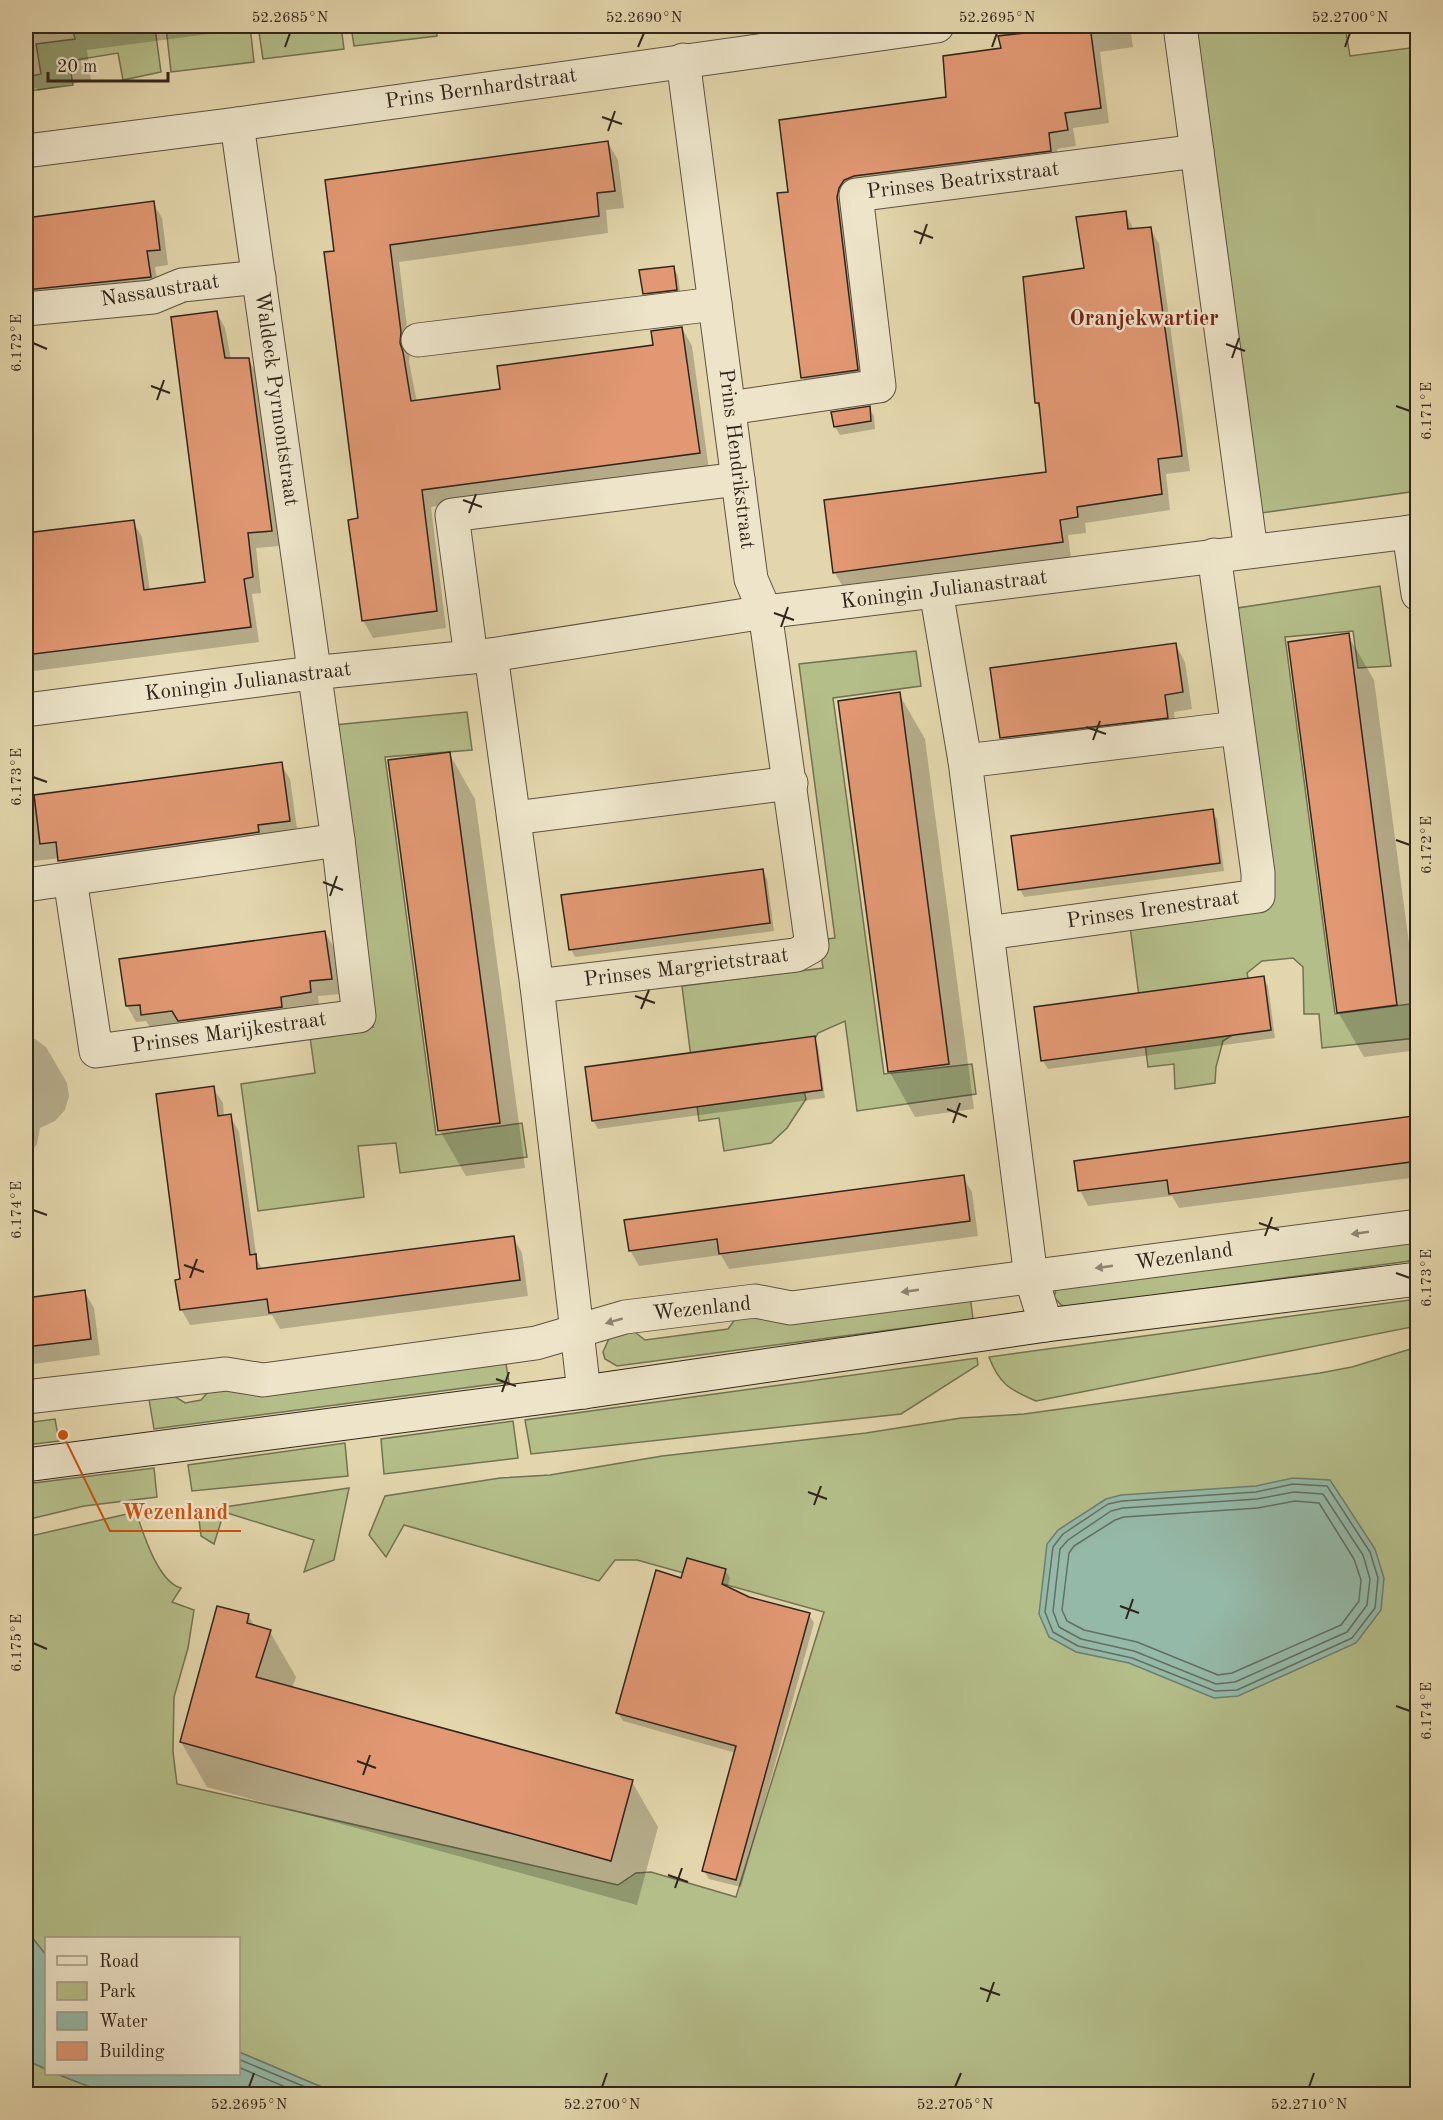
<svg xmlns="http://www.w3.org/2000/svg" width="1443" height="2120" font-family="'Old Standard TT',serif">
  <rect width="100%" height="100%" fill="#e3d6ac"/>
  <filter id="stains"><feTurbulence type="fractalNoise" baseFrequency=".00333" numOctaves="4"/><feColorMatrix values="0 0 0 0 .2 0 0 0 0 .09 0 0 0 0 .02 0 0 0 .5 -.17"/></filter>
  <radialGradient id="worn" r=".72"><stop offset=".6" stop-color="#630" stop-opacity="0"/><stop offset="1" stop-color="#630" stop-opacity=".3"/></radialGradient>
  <g fill="#b4be89" stroke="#727252" stroke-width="1.5">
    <path d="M 72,26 L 139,26 L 140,30 L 155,28 L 161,72 L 123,80 L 118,53 L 69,61 L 73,85 L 29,91 L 27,77 L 41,74 L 36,44 L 75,39 Z"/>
    <path d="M 177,26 L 250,26 L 254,62 L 171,72 L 166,27 Z"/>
    <path d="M 258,26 L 341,26 L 344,49 L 263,59 Z"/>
    <path d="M 351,26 L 436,26 L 437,36 L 354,46 Z"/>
    <path d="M 1196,26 L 1345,26 L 1350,56 L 1417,47 L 1417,491 L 1261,513 Z"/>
    <path d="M 1380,586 L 1391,666 L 1358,668 L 1353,631 L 1285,637 L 1335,1014 L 1417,1003 L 1417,1038 L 1322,1048 L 1319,1014 L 1304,1014 L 1303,967 L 1293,958 L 1262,961 L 1247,973 L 1253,1001 L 1237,1032 L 1223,1041 L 1216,1067 L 1215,1083 L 1175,1089 L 1174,1064 L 1148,1067 L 1130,926 L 1271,906 L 1231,609 Z"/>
    <path d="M 916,651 L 921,686 L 833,698 L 884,1074 L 972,1064 L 976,1094 L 857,1111 L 845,1021 L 818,1033 L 799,1069 L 806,1099 L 787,1128 L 771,1143 L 724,1151 L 719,1118 L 699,1121 L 682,986 L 823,968 L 819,940 L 835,938 L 799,664 Z"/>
    <path d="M 467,712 L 472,750 L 385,757 L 436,1135 L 522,1123 L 527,1157 L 400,1173 L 396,1143 L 358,1146 L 364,1197 L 258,1211 L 241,1084 L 315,1073 L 310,1037 L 373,1027 L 334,725 Z"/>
    <path d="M 1417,1236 L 1417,1260 L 1069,1307 L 1061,1305 L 1054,1297 L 1057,1286 Z"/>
    <path d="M 970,1295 L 973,1319 L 617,1366 L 605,1359 L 603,1352 L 611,1334 L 631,1329 L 645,1340 L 728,1329 L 739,1314 Z"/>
    <path d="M 1417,1299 L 1417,1326 L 1036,1401 C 1010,1390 999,1384 989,1357 Z"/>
    <path d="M 1417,1347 L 1417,2094 L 338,2094 L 239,2052 L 238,1938 L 46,1938 L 46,1955 L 30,1935 L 26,1913 L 26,1537 L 136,1512 C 143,1533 158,1582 181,1588 L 172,1602 L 194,1610 L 188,1648 L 174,1697 L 173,1752 L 177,1784 L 618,1885 L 636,1873 L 651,1872 L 736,1897 L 824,1612 L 637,1560 L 615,1560 L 599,1581 L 404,1525 L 386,1557 L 369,1535 L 385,1496 L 500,1478 L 550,1475 L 662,1456 L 866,1433 L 961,1418 L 1024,1414 L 1320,1373 L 1352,1367 Z"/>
    <path d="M 505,1358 L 509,1382 L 154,1429 L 148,1393 L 168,1392 L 185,1403 L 201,1400 L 215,1384 Z"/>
    <path d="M 977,1358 L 978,1365 L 901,1414 L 531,1454 L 525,1420 Z"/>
    <path d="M 55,1419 L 59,1441 L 26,1445 L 26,1423 Z"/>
    <path d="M 513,1421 L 518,1458 L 384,1474 L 381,1439 Z"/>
    <path d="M 345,1443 L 348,1476 L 192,1491 L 188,1465 Z"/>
    <path d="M 154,1468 L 157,1497 L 84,1506 L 26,1520 L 26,1484 Z"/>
    <path d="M 349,1488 L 334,1560 L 304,1572 L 314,1540 L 224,1512 L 214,1544 L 201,1536 L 198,1511 Z"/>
    <path d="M 26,2060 L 46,2069 L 46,2074 L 57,2074 L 108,2094 L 26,2094 Z"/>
  </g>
  <g fill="#95b9a8" stroke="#6d7e70" stroke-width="1.5">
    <path d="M 1293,1478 L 1330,1480 L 1375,1549 L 1384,1578 L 1381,1610 L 1356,1643 L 1238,1696 L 1214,1698 L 1129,1663 L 1076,1652 L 1049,1637 L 1039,1614 L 1047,1544 L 1058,1530 L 1106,1499 L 1121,1495 L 1256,1486 Z"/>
    <path d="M 26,1913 L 30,1935 L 46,1955 L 46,2069 L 26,2060 Z"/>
    <path d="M 239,2052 L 338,2094 L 108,2094 L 57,2074 L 238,2074 Z"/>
  </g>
  <g fill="#0003">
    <path d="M 26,26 L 270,26 L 87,50 L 91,80 L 38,91 L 37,88 L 26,90 Z"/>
    <path d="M 997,26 L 1130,26 L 1133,47 L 1100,52 L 1109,123 L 1073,128 L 1076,146 L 1057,149 L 1059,166 L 863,192 L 866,386 L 812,394 L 803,378 L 778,194 L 790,193 L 948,98 L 1003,49 Z"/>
    <path d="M 608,143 L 618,160 L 624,208 L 606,210 L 608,233 L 399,262 L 410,351 L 409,362 L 417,402 L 502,390 L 655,346 L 682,328 L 692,346 L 709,470 L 431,507 L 446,628 L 373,638 L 363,620 L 360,519 L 335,252 Z"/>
    <path d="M 153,203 L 162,218 L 168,265 L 155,267 L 159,292 L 26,307 L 26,221 Z"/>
    <path d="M 1125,212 L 1134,230 L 1150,228 L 1159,244 L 1190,471 L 1166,474 L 1170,510 L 1085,523 L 1086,533 L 1068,535 L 1071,558 L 844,589 L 835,573 L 1048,473 L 1042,413 L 1036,403 L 1085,270 Z"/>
    <path d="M 673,267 L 678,276 L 681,298 L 650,301 L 645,293 Z"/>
    <path d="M 217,313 L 225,328 L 231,359 L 249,360 L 257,375 L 280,546 L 256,548 L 261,593 L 252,594 L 259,642 L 26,672 L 26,536 L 133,522 L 142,537 L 150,591 L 207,583 Z"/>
    <path d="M 869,408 L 874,416 L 875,429 L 840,435 L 835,427 Z"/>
    <path d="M 1348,635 L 1374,680 L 1418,1011 L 1418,1050 L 1364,1057 L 1338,1012 Z"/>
    <path d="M 1176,645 L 1185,662 L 1192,709 L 1174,712 L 1176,734 L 1011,754 L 1001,737 Z"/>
    <path d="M 899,694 L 925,739 L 974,1109 L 915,1117 L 889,1071 Z"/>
    <path d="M 449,753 L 475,799 L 525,1168 L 466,1176 L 440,1131 L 390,761 Z"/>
    <path d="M 281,764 L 290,779 L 298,836 L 69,877 L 60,858 L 26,862 L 26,797 Z"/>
    <path d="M 1212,811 L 1217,819 L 1224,871 L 1024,897 L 1020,889 Z"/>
    <path d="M 762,870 L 767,879 L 774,931 L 575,957 L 571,949 Z"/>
    <path d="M 325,932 L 334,948 L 340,994 L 318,996 L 319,1008 L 152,1030 L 146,1021 L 136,1022 L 127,1006 L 120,960 Z"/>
    <path d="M 1263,978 L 1268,986 L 1275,1038 L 1048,1069 L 1043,1061 Z"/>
    <path d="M 26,1037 L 35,1039 L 46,1047 L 67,1083 L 69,1096 L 65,1110 L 55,1121 L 40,1128 L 37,1144 L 26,1159 Z"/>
    <path d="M 814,1038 L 818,1046 L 825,1098 L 598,1129 L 593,1120 Z"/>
    <path d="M 213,1088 L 223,1103 L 224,1117 L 230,1116 L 239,1132 L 257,1260 L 263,1270 L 513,1237 L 522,1253 L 528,1296 L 280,1329 L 272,1315 L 190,1325 L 181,1309 L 182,1281 Z"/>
    <path d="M 1413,1118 L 1418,1126 L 1418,1177 L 1179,1208 L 1172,1196 L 1088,1206 L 1080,1190 Z"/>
    <path d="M 963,1177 L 972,1192 L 978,1236 L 729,1269 L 721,1255 L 639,1266 L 630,1250 Z"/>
    <path d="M 84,1291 L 94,1308 L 100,1355 L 26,1365 L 26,1299 Z"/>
    <path d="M 725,1570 L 730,1578 L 727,1588 L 749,1598 L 809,1615 L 814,1623 L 741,1887 L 709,1879 L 704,1871 L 736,1753 L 623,1721 L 618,1713 L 682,1579 Z"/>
    <path d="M 248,1615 L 255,1627 L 270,1632 L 296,1677 L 292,1688 L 632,1782 L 658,1827 L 637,1905 L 207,1787 L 181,1742 Z"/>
  </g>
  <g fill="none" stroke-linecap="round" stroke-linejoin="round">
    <g stroke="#626f62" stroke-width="1.5">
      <path d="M 1293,1484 L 1327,1486 L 1370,1552 L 1378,1578 L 1375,1608 L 1352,1638 L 1237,1690 L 1215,1691 L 1132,1658 L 1078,1646 L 1053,1632 L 1045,1612 L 1053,1547 L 1063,1534 L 1108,1504 L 1122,1501 L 1256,1492 Z"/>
      <path d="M 1294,1492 L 1323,1494 L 1363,1555 L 1370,1579 L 1367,1605 L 1347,1632 L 1235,1682 L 1216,1684 L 1134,1651 L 1081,1639 L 1059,1627 L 1053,1611 L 1060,1549 L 1068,1540 L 1111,1511 L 1123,1508 L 1257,1499 Z"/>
      <path d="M 1295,1501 L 1319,1503 L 1354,1559 L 1361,1580 L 1359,1601 L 1341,1625 L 1232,1673 L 1218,1675 L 1137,1642 L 1084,1630 L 1067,1621 L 1062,1610 L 1069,1553 L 1074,1546 L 1115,1520 L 1124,1517 L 1258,1508 Z"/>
      <path d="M 238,2059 L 322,2094"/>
      <path d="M 238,2067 L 302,2094"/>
    </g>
  </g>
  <g fill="#e19873" stroke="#30251c" stroke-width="1.5">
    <path d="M 1051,26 L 1090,26 L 1101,108 L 1065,113 L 1068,130 L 1049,133 L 1051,151 L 854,176 L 844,180 L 839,188 L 837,197 L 858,370 L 801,378 L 777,193 L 788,192 L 779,120 L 946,97 L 943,56 L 1001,48 L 998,36 L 1052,30 Z"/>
    <path d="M 608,141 L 615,191 L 597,193 L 599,216 L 390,245 L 401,332 L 400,343 L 403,352 L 411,401 L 500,389 L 497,366 L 653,345 L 651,331 L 682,327 L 700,453 L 422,490 L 437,611 L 362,621 L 348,520 L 358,518 L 324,252 L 334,251 L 325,180 Z"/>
    <path d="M 154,201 L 160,250 L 147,251 L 151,277 L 26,290 L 26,218 Z"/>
    <path d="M 1126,211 L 1128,229 L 1151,227 L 1178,423 L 1182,456 L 1158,459 L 1162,494 L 1077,507 L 1078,517 L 1060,520 L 1063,542 L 833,573 L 824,500 L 1046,472 L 1039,403 L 1035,403 L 1023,277 L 1084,268 L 1076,217 Z"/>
    <path d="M 674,266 L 677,290 L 643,294 L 639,270 Z"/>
    <path d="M 217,311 L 225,358 L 249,358 L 272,531 L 248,533 L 253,577 L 244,579 L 251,627 L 26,655 L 26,533 L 134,520 L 144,590 L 205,582 L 171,317 Z"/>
    <path d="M 870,406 L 871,421 L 834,427 L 831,412 Z"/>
    <path d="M 1349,633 L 1397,1005 L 1337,1013 L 1288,642 Z"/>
    <path d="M 1176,643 L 1183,692 L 1165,695 L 1168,718 L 1000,738 L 990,668 Z"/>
    <path d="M 900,692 L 949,1064 L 888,1072 L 838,701 Z"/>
    <path d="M 450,752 L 500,1123 L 438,1131 L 388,760 Z"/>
    <path d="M 282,762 L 290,821 L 258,825 L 259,832 L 58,861 L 56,842 L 40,844 L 34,795 Z"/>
    <path d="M 1213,809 L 1220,863 L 1018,890 L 1011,836 Z"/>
    <path d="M 763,869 L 770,923 L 569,950 L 561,895 Z"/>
    <path d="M 325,931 L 332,979 L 310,981 L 311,992 L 281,997 L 282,1007 L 178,1021 L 172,1011 L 141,1015 L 140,1005 L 126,1006 L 119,959 Z"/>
    <path d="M 1264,976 L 1271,1030 L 1041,1061 L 1034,1007 Z"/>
    <path d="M 815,1036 L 822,1090 L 592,1121 L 585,1067 Z"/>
    <path d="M 214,1086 L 218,1116 L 231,1114 L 250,1255 L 256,1254 L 257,1269 L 514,1236 L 520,1280 L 269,1313 L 267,1299 L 180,1310 L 175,1280 L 180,1279 L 156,1094 Z"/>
    <path d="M 1413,1116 L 1418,1161 L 1169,1194 L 1167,1180 L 1078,1191 L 1074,1161 Z"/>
    <path d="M 964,1175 L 970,1221 L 719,1254 L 717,1239 L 629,1251 L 624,1220 Z"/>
    <path d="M 85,1290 L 91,1339 L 26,1347 L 26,1298 Z"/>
    <path d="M 687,1558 L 726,1569 L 722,1584 L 749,1597 L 810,1613 L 736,1880 L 702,1871 L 736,1746 L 616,1713 L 656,1570 L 681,1578 Z"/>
    <path d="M 217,1606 L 249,1614 L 247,1623 L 271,1630 L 256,1677 L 633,1780 L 611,1861 L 180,1742 Z"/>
  </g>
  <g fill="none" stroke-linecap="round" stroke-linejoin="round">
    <g stroke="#5d5140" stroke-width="35">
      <g id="street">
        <path d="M 1180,26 L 1251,551"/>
        <path d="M 26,151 L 237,124 L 937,26"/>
        <path d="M 26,309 L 153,297 L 182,285 L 259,277"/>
        <path d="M 418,340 L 715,304"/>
        <path d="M 729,408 L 879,386 L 856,195 L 1197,151"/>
        <path d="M 1409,532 L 1418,594"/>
        <path d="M 936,591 L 965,761 L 1031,1277 L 1046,1325"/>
        <path d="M 491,655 L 537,986 L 584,1392"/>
        <path d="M 471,657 L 452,515 L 738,479"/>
        <path d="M 26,710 L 312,673 L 491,655 L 765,612 L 1418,531"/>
        <path d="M 965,761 L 1237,728"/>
        <path d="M 514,818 L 791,783"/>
        <path d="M 70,879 L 96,1051 L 359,1016 L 338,840 L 237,124"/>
        <path d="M 26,885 L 338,840"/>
        <path d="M 987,933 L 1258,896 L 1258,873 L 1214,555"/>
        <path d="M 537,986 L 796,955 L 812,946 L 765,612 L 751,579 L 683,60"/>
        <path d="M 26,1397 L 226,1374 L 263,1380 L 536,1343 L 625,1317 L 755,1301 L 791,1308 L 1418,1226"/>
      </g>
    </g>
    <g stroke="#30251c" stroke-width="35">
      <path id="secondary" d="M 26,1465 L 584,1392 L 1046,1325 L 1418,1279"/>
    </g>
    <use href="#street" stroke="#ede4c9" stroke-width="33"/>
    <use href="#secondary" stroke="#ede4c9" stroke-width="33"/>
  </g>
  <defs><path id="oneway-solid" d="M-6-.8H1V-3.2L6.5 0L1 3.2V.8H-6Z" transform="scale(1.5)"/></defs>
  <g fill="#8e8472">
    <use href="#oneway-solid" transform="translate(1360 1233) rotate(172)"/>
    <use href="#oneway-solid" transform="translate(1104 1267) rotate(172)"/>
    <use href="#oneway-solid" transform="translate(910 1291) rotate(172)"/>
    <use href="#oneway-solid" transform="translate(614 1321) rotate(164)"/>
  </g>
  <path fill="none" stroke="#30251c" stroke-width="2" d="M 285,47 L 290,33M 638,47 L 644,33M 992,47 L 997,33M 1345,47 L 1350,33M 602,117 L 622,124M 608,131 L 615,111M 914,231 L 933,238M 920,244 L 927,224M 33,343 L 47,349M 1226,344 L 1245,351M 1232,358 L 1239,338M 151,386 L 170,393M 157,400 L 164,380M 1396,406 L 1410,411M 463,500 L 482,507M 469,513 L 476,494M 774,613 L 794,620M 781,627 L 788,607M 1086,727 L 1106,734M 1093,740 L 1100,721M 33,777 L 47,782M 1396,840 L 1410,845M 323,882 L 343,890M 330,896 L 337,876M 635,996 L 655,1003M 641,1009 L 649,990M 947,1109 L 967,1117M 953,1123 L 960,1103M 33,1210 L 47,1215M 1259,1223 L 1279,1230M 1265,1236 L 1272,1217M 184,1265 L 204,1272M 1396,1273 L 1410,1278M 190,1278 L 197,1259M 496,1379 L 516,1386M 502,1392 L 509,1372M 808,1492 L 827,1499M 814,1505 L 821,1486M 1120,1606 L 1139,1613M 1126,1619 L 1133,1599M 33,1643 L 47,1649M 1396,1706 L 1410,1711M 357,1761 L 376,1768M 363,1775 L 370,1755M 668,1875 L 688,1882M 675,1888 L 682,1868M 980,1988 L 1000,1995M 987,2002 L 994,1982M 249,2087 L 254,2073M 602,2087 L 607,2073M 955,2087 L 961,2073M 1309,2087 L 1314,2073"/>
  <g text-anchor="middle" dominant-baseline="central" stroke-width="5" stroke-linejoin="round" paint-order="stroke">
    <g font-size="21" fill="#30251c" stroke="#ede4c9">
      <text transform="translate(481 89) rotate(-8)">Prins Bernhardstraat</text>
      <text transform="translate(963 181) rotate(-7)">Prinses Beatrixstraat</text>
      <text transform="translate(160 291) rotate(-9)">Nassaustraat</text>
      <text transform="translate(276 399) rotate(82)">Waldeck Pyrmontstraat</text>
      <text transform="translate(736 459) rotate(83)">Prins Hendrikstraat</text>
      <text transform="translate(944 590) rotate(-7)">Koningin Julianastraat</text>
      <text transform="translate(248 682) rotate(-7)">Koningin Julianastraat</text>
      <text transform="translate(1153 910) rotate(-8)">Prinses Irenestraat</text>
      <text transform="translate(686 968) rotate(-7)">Prinses Margrietstraat</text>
      <text transform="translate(229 1033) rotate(-8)">Prinses Marijkestraat</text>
      <text transform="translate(1184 1257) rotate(-8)">Wezenland</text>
      <text transform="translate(702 1309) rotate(-6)">Wezenland</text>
    </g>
    <g font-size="22" font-weight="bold" fill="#7a1f14" stroke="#ede4c9">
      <text x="1144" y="319">Oranjekwartier</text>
    </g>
  </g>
  <path fill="none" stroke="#cc510e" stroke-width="2" d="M63 1435L110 1531H241"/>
  <circle fill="#cc510e" stroke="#ede4c9" stroke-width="2" cx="63" cy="1435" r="6"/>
  <g font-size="22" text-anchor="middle" font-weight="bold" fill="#cc510e" stroke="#ede4c9" stroke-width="5" stroke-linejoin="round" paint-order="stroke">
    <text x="175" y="1519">Wezenland</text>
  </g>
  <rect width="1443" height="2120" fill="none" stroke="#e3d6ac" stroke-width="66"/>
  <rect x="45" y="1937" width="195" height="138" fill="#ede4c9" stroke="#a19884" stroke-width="1.5"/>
  <rect x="57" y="1956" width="30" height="9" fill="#ede4c9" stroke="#a19884" stroke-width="1.5"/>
  <text x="99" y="1967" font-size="18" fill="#30251c">Road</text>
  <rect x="57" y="1982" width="30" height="18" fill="#b4be89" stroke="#a19884" stroke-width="1.5"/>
  <text x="99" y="1997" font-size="18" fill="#30251c">Park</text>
  <rect x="57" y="2012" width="30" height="18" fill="#95b9a8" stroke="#a19884" stroke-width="1.5"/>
  <text x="99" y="2027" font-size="18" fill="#30251c">Water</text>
  <rect x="57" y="2042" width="30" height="18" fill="#e19873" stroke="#a19884" stroke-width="1.5"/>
  <text x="99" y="2057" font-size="18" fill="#30251c">Building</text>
  <path d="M48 72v9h120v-9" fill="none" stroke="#30251c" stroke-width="3"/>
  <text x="57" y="72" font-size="18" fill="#30251c" stroke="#ede4c9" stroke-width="4.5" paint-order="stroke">20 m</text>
  <rect x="33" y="33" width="1377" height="2054" fill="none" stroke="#30251c" stroke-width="2"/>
  <g font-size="15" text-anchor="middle" fill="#30251c">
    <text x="290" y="22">52.2685°N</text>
    <text x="644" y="22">52.2690°N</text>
    <text x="997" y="22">52.2695°N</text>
    <text x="1350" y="22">52.2700°N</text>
    <text transform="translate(16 343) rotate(-90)" y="5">6.172°E</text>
    <text transform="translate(1426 411) rotate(-90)" y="5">6.171°E</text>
    <text transform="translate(16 777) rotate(-90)" y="5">6.173°E</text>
    <text transform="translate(1426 845) rotate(-90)" y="5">6.172°E</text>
    <text transform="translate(16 1210) rotate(-90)" y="5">6.174°E</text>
    <text transform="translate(1426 1278) rotate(-90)" y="5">6.173°E</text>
    <text transform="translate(16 1643) rotate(-90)" y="5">6.175°E</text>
    <text transform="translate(1426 1711) rotate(-90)" y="5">6.174°E</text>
    <text x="249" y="2109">52.2695°N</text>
    <text x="602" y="2109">52.2700°N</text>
    <text x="955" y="2109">52.2705°N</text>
    <text x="1309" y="2109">52.2710°N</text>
  </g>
  <rect width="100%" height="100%" filter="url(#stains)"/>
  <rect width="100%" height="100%" fill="url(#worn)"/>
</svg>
